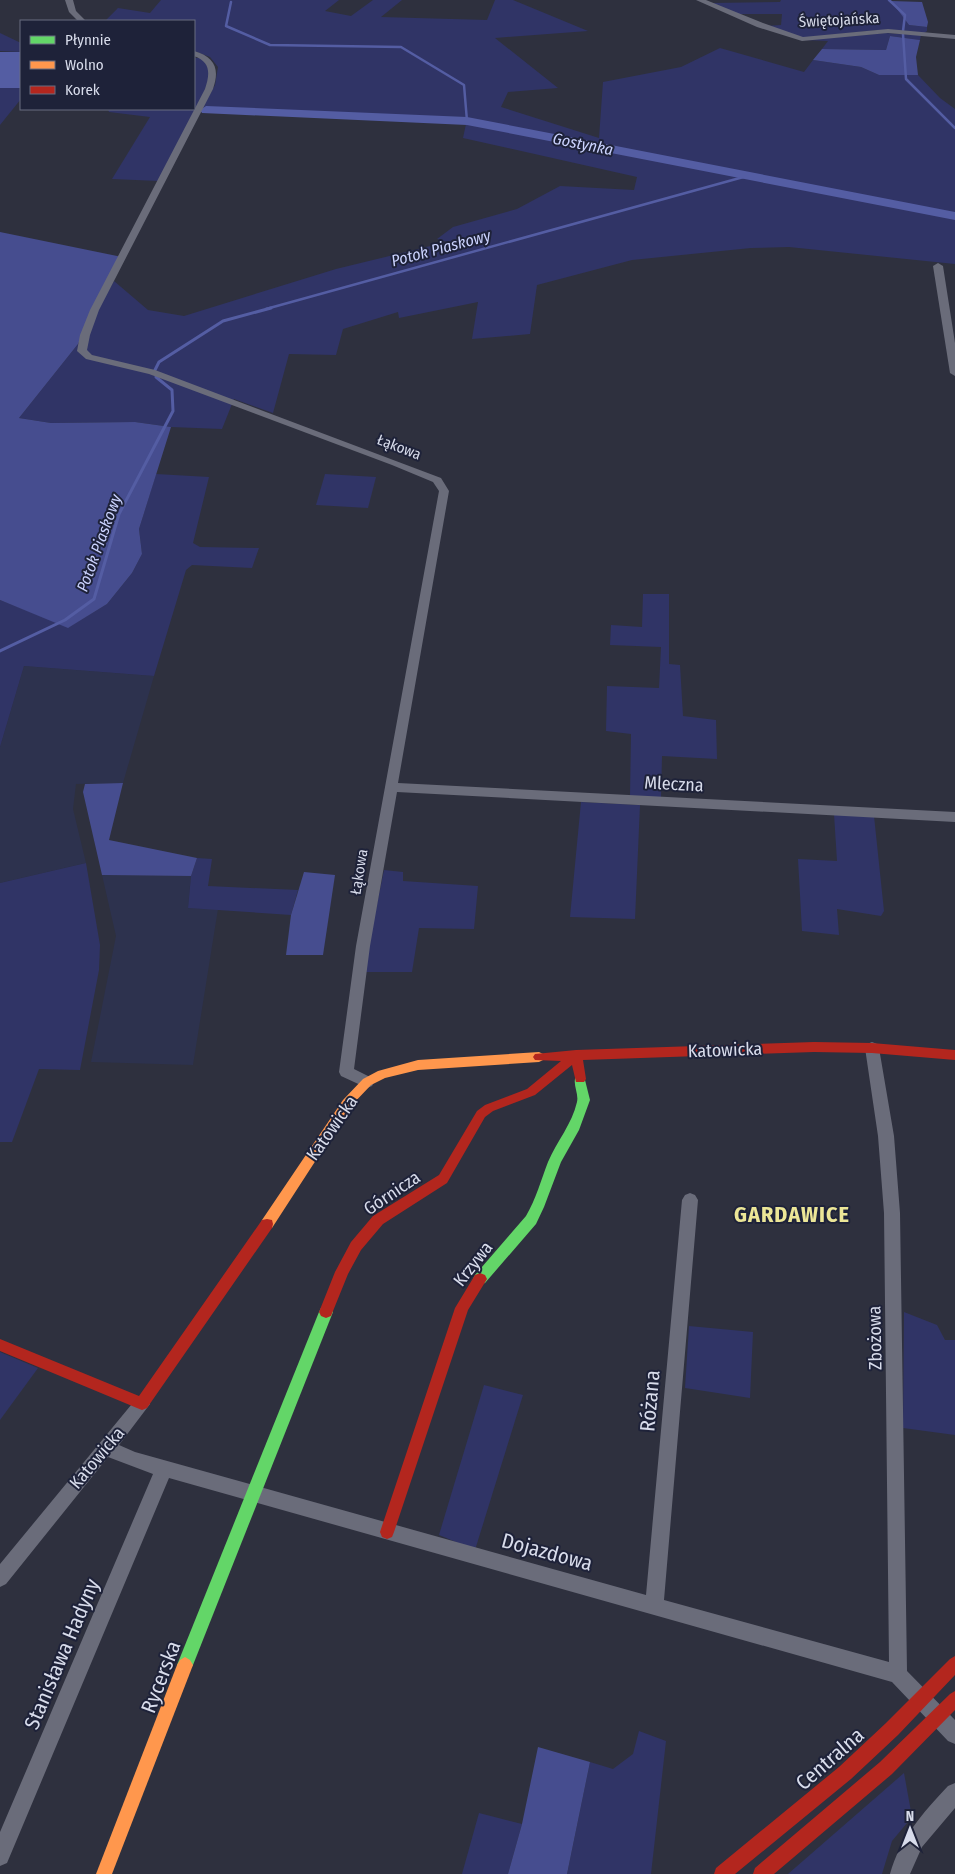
<svg xmlns="http://www.w3.org/2000/svg" width="955" height="1874" font-family="'Fira Sans Condensed',sans-serif">
  <rect width="100%" height="100%" fill="#2e303e"/>
  <g fill="#2d324e">
    <path d="M 24,666 L 154,676 L 123,783 L 76,784 L 73,809 L 86,863 L 0,883 L 0,747 Z"/>
    <path d="M 102,875 L 191,876 L 188,908 L 218,909 L 193,1065 L 91,1062 L 116,936 Z"/>
  </g>
  <g fill="#303466">
    <path d="M 161,0 L 339,0 L 325,11 L 351,16 L 373,0 L 402,0 L 381,17 L 487,20 L 495,0 L 513,0 L 588,31 L 495,38 L 558,88 L 508,92 L 501,107 L 599,138 L 603,82 L 681,67 L 720,48 L 804,72 L 813,60 L 861,67 L 879,75 L 918,75 L 940,98 L 955,109 L 955,264 L 789,247 L 751,248 L 632,260 L 537,285 L 530,334 L 472,339 L 478,302 L 399,318 L 398,312 L 343,329 L 336,355 L 289,354 L 273,413 L 234,399 L 222,429 L 171,427 L 135,422 L 51,423 L 19,418 L 78,344 L 114,281 L 148,310 L 184,316 L 336,269 L 447,242 L 437,239 L 453,227 L 517,209 L 560,186 L 634,190 L 637,177 L 463,138 L 466,124 L 200,112 L 215,85 L 218,67 L 210,57 L 194,51 L 194,21 L 105,21 L 118,8 L 150,13 Z"/>
    <path d="M 781,0 L 891,0 L 909,25 L 927,27 L 927,31 L 924,33 L 879,30 L 803,38 L 766,26 L 781,25 L 782,14 L 736,14 L 711,3 L 780,2 Z"/>
    <path d="M 0,33 L 21,43 L 21,52 L 0,51 Z"/>
    <path d="M 885,33 L 921,35 L 920,40 L 890,36 L 886,50 L 822,49 L 828,41 L 805,40 Z"/>
    <path d="M 194,58 L 202,58 L 210,65 L 208,86 L 159,181 L 112,179 L 150,117 L 109,112 L 108,109 L 194,109 Z"/>
    <path d="M 0,88 L 21,88 L 21,99 L 0,125 Z"/>
    <path d="M 156,474 L 209,477 L 193,543 L 200,547 L 259,548 L 252,568 L 192,565 L 186,570 L 154,676 L 24,666 L 0,747 L 0,600 L 69,627 L 107,604 L 132,573 L 142,554 L 139,529 Z"/>
    <path d="M 325,474 L 376,477 L 368,508 L 316,505 Z"/>
    <path d="M 643,594 L 669,594 L 669,664 L 680,665 L 683,716 L 716,720 L 717,759 L 662,756 L 661,798 L 630,796 L 631,734 L 606,731 L 607,686 L 659,688 L 661,647 L 610,645 L 611,625 L 642,627 Z"/>
    <path d="M 581,802 L 640,805 L 635,919 L 570,917 Z"/>
    <path d="M 834,814 L 874,816 L 884,911 L 881,916 L 837,909 L 839,935 L 802,931 L 798,859 L 837,861 Z"/>
    <path d="M 197,858 L 212,859 L 208,886 L 298,890 L 291,915 L 188,908 L 191,876 Z"/>
    <path d="M 86,863 L 100,945 L 99,970 L 80,1070 L 39,1069 L 12,1142 L 0,1142 L 0,883 Z"/>
    <path d="M 384,870 L 403,872 L 403,881 L 478,886 L 474,929 L 419,928 L 412,972 L 363,972 Z"/>
    <path d="M 904,1312 L 937,1325 L 945,1340 L 955,1340 L 955,1435 L 903,1428 Z"/>
    <path d="M 689,1326 L 753,1332 L 750,1398 L 685,1388 Z"/>
    <path d="M 0,1352 L 38,1368 L 0,1420 Z"/>
    <path d="M 484,1385 L 523,1395 L 475,1550 L 439,1535 Z"/>
    <path d="M 639,1731 L 666,1741 L 651,1874 L 567,1874 L 590,1762 L 613,1769 L 633,1754 Z"/>
    <path d="M 904,1773 L 912,1817 L 892,1841 L 882,1874 L 788,1874 Z"/>
    <path d="M 479,1813 L 522,1824 L 508,1874 L 462,1874 Z"/>
  </g>
  <g fill="#464d8f">
    <path d="M 891,1 L 922,2 L 928,22 L 927,27 L 909,25 Z"/>
    <path d="M 890,36 L 920,40 L 916,57 L 918,75 L 879,75 L 861,67 L 813,60 L 822,49 L 886,50 Z"/>
    <path d="M 0,232 L 122,257 L 78,344 L 19,418 L 51,423 L 135,422 L 171,427 L 139,529 L 142,554 L 132,573 L 107,604 L 68,628 L 0,600 Z"/>
    <path d="M 123,783 L 109,840 L 197,858 L 191,876 L 102,875 L 83,792 L 85,784 Z"/>
    <path d="M 304,872 L 335,875 L 323,955 L 286,955 L 291,915 Z"/>
    <path d="M 538,1747 L 590,1762 L 567,1874 L 508,1874 L 522,1824 Z"/>
  </g>
  <rect fill="#545da3" x="0" y="52" width="21" height="36"/>
  <g fill="none" stroke-linecap="round" stroke-linejoin="round">
    <g stroke="#545da3" stroke-width="2.5">
      <path d="M 889,0 L 905,15 L 903,31"/>
      <path d="M 231,2 L 226,26 L 270,45 L 401,47 L 464,85 L 467,121"/>
      <path d="M 903,34 L 906,79 L 955,128"/>
      <path d="M 266,309 L 747,176"/>
    </g>
    <g stroke="#545da3" stroke-width="3">
      <path d="M 155,370 L 159,362 L 223,321 L 271,308"/>
      <path d="M 0,651 L 65,620 L 94,599 L 119,514 L 173,411 L 172,390 L 156,377"/>
    </g>
    <path fill="#545da3" fill-rule="evenodd" d="M 206,106 L 467,117 L 955,212 L 955,220 L 467,125 L 202,113 L 200,110 Z"/>
    <g fill="#6a6c7a" fill-rule="evenodd">
      <path d="M 65,0 L 73,0 L 76,11 L 86,21 L 78,21 L 69,12 Z"/>
      <path d="M 696,0 L 706,0 L 763,23 L 803,37 L 888,29 L 955,35 L 955,39 L 888,33 L 802,41 L 757,27 Z"/>
      <path d="M 194,51 C 215,57 220,69 213,89 L 99,310 L 90,335 L 87,350 L 92,355 L 155,370 L 441,478 L 449,491 L 398,783 L 955,812 L 955,822 L 397,792 L 370,946 L 354,1069 L 372,1078 L 374,1082 L 372,1086 L 367,1088 L 341,1076 L 339,1072 L 356,946 L 439,491 L 433,482 L 392,465 L 149,374 L 86,359 L 77,351 L 80,335 L 90,310 L 205,89 C 210,74 211,62 194,56 Z"/>
      <path d="M 938,263 L 943,266 L 955,343 L 955,376 L 950,373 L 933,266 Z"/>
      <path d="M 872,1042 L 877,1044 L 879,1048 L 894,1136 L 900,1213 L 907,1671 L 955,1720 L 955,1744 L 948,1741 L 892,1682 L 169,1478 L 7,1863 L 0,1866 L 0,1832 L 153,1474 L 108,1457 L 6,1584 L 0,1587 L 0,1564 L 136,1399 L 142,1396 L 148,1399 L 150,1404 L 119,1445 L 135,1452 L 646,1595 L 682,1200 L 685,1195 L 690,1193 L 695,1195 L 698,1200 L 664,1600 L 889,1662 L 884,1213 L 878,1136 L 865,1048 L 867,1044 Z"/>
      <path d="M 955,1783 L 955,1808 L 922,1847 L 910,1874 L 890,1874 C 900,1838 923,1813 948,1786 Z"/>
    </g>
    <g fill="#63d668" fill-rule="evenodd">
      <path d="M 580,1074 L 584,1076 L 590,1100 L 579,1130 L 561,1162 L 544,1207 L 536,1224 L 485,1283 L 480,1285 L 475,1283 L 473,1279 L 475,1275 L 526,1216 C 536,1199 541,1180 548,1162 C 557,1141 572,1124 577,1102 C 579,1093 572,1084 576,1076 Z"/>
      <path d="M 326,1306 L 331,1308 L 333,1312 L 193,1665 L 190,1670 L 185,1673 L 180,1670 L 177,1665 L 319,1312 L 321,1308 Z"/>
    </g>
    <g fill="#ff974d" fill-rule="evenodd">
      <path d="M 539,1052 L 543,1054 L 545,1057 L 543,1060 L 539,1062 L 418,1070 L 385,1078 L 371,1085 L 351,1106 L 272,1228 L 267,1229 L 262,1228 L 261,1224 L 262,1220 L 343,1100 L 363,1079 L 378,1071 L 418,1060 Z"/>
      <path d="M 185,1657 L 190,1660 L 193,1665 L 112,1874 L 96,1874 L 177,1665 L 180,1660 Z"/>
    </g>
    <g fill="#b3261e" fill-rule="evenodd">
      <path d="M 814,1042 L 872,1043 L 955,1050 L 955,1060 L 872,1053 L 814,1052 L 583,1060 L 586,1079 L 584,1082 L 576,1082 L 572,1065 L 535,1095 L 493,1111 L 485,1117 L 447,1183 L 383,1224 L 361,1250 L 348,1274 L 331,1316 L 326,1318 L 321,1316 L 319,1312 L 335,1272 L 351,1242 L 373,1216 L 439,1175 L 477,1111 L 485,1105 L 527,1089 L 561,1061 L 535,1060 L 533,1057 L 535,1054 L 576,1050 Z"/>
      <path d="M 267,1219 L 272,1220 L 273,1224 L 272,1228 L 147,1408 L 142,1410 L 137,1408 L 0,1351 L 0,1339 L 139,1396 L 262,1220 Z"/>
      <path d="M 480,1273 L 485,1275 L 487,1279 L 468,1310 L 394,1532 L 392,1537 L 387,1539 L 382,1537 L 380,1532 L 455,1308 L 475,1275 Z"/>
      <path d="M 955,1656 L 955,1675 L 898,1735 L 851,1779 L 735,1874 L 714,1874 L 716,1868 L 839,1767 L 886,1723 L 950,1659 Z"/>
      <path d="M 955,1691 L 955,1710 L 892,1774 L 774,1874 L 753,1874 L 755,1868 L 880,1762 L 950,1694 Z"/>
    </g>
  </g>
  <g text-anchor="middle" dominant-baseline="central" stroke-width="4" stroke-linejoin="round" paint-order="stroke">
    <g font-size="15" fill="#d8dceb" stroke="#1e2239">
      <text transform="translate(839 20) rotate(-3)">Świętojańska</text>
      <text transform="translate(399 447) rotate(21)">Łąkowa</text>
      <text transform="translate(359 872) rotate(-81)">Łąkowa</text>
    </g>
    <g font-size="16" font-style="italic" fill="#cbd3fe" stroke="#1e2239">
      <text transform="translate(583 144) rotate(11)">Gostynka</text>
      <text transform="translate(441 248) rotate(-15)">Potok Piaskowy</text>
      <text transform="translate(99 543) rotate(-70)">Potok Piaskowy</text>
    </g>
    <g font-size="18" fill="#d8dceb" stroke="#1e2239">
      <text transform="translate(674 784) rotate(3)">Mleczna</text>
      <text transform="translate(725 1050) rotate(-2)">Katowicka</text>
      <text transform="translate(332 1128) rotate(-55)">Katowicka</text>
      <text transform="translate(392 1193) rotate(-34)">Górnicza</text>
      <text transform="translate(473 1264) rotate(-52)">Krzywa</text>
      <text transform="translate(875 1338) rotate(-91)">Zbożowa</text>
      <text transform="translate(97 1458) rotate(-50)">Katowicka</text>
    </g>
    <g font-size="21" fill="#d8dceb" stroke="#1e2239">
      <text transform="translate(650 1401) rotate(-85)">Różana</text>
      <text transform="translate(547 1552) rotate(15)">Dojazdowa</text>
      <text transform="translate(62 1654) rotate(-67)">Stanisława Hadyny</text>
      <text transform="translate(161 1677) rotate(-69)">Rycerska</text>
      <text transform="translate(830 1759) rotate(-41)">Centralna</text>
    </g>
    <g font-size="22" font-weight="bold" letter-spacing="1" fill="#ece697" stroke="#1e2239">
      <text x="792" y="1214">GARDAWICE</text>
    </g>
  </g>
  <rect x="20" y="20" width="175" height="90" fill="#1e2239" stroke="#686c80"/>
  <rect x="30" y="36" width="25" height="8" fill="#63d668" stroke="#686c80"/>
  <text x="65" y="45" font-size="15" fill="#d8dceb">Płynnie</text>
  <rect x="30" y="61" width="25" height="8" fill="#ff974d" stroke="#686c80"/>
  <text x="65" y="70" font-size="15" fill="#d8dceb">Wolno</text>
  <rect x="30" y="86" width="25" height="8" fill="#b3261e" stroke="#686c80"/>
  <text x="65" y="95" font-size="15" fill="#d8dceb">Korek</text>
  <g transform="translate(910 1829)" stroke="#1e2239" stroke-width="4" paint-order="stroke">
  <path d="M0-4L9 19L0 12L-9 19Z" fill="#d8dceb"/>
  <text y="-8" font-size="14" font-weight="bold" text-anchor="middle" fill="#d8dceb">N</text>
  </g>
</svg>
